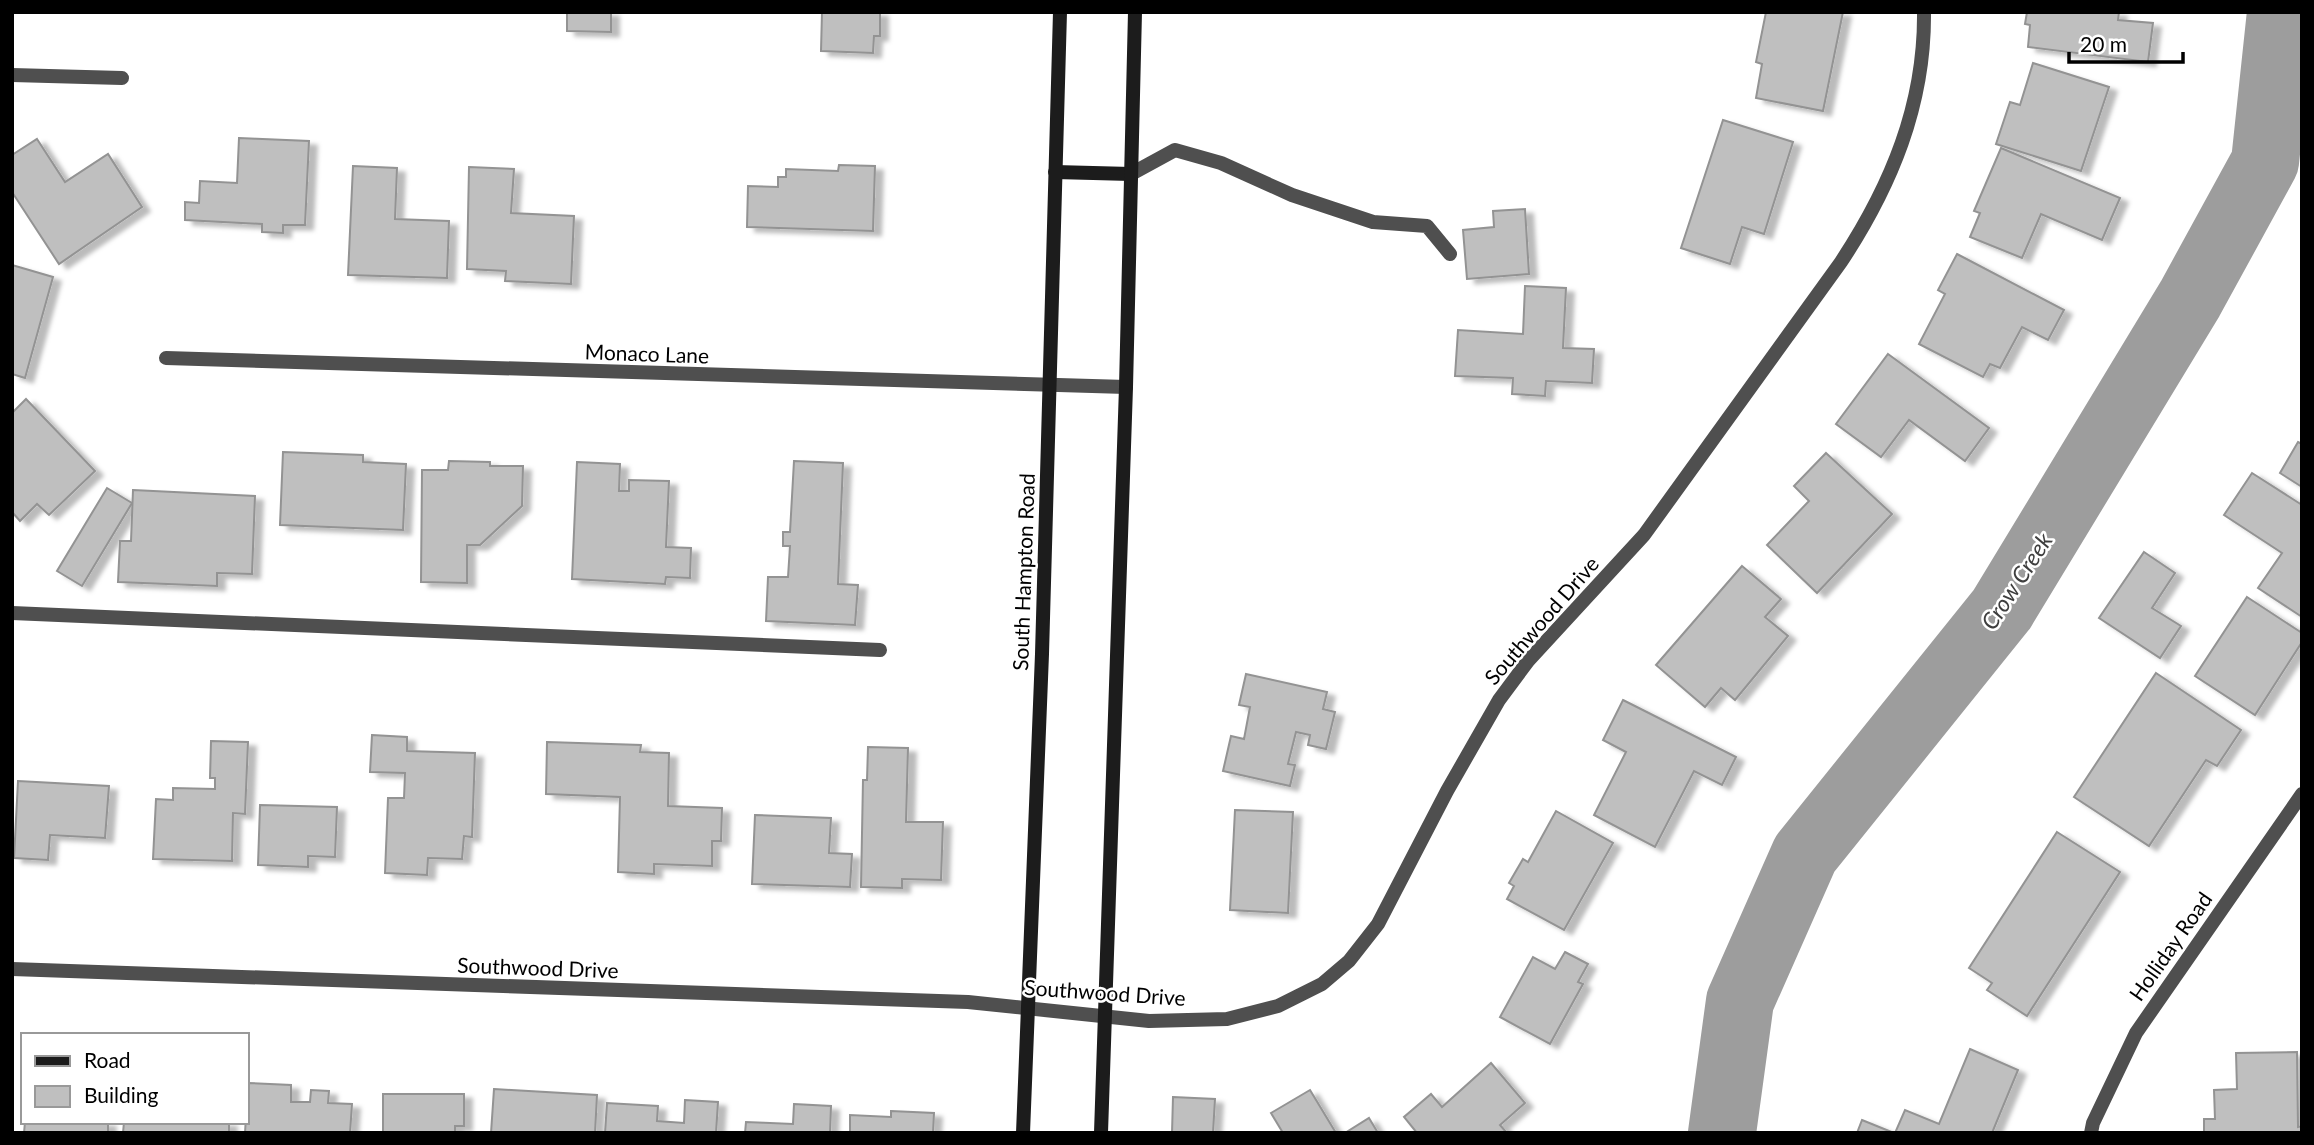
<svg xmlns="http://www.w3.org/2000/svg" width="2314" height="1145" font-family="Lato,sans-serif">
  <defs>
    <filter id="shadow"><feDropShadow dx="8" dy="4.5" stdDeviation="2" flood-color="#0004"/></filter>
  </defs>
  <rect width="100%" height="100%" fill="#fff"/>
  <g fill="none" stroke-linecap="round" stroke-linejoin="round">
    <path stroke="#9d9d9d" stroke-width="68" d="M 1722,1133 L 1740,1001 L 1805,854 L 2002,609 L 2190,299 L 2265,162 L 2281,12"/>
  </g>
  <g fill="#bfbfbf" stroke="#939393" stroke-width="2" filter="url(#shadow)">
    <path d="M 567,12 L 611,12 L 611,32 L 567,31 Z"/>
    <path d="M 822,12 L 880,12 L 880,36 L 874,36 L 873,53 L 821,51 Z"/>
    <path d="M 1766,12 L 1843,12 L 1823,111 L 1756,98 L 1762,64 L 1756,62 Z"/>
    <path d="M 2027,12 L 2119,12 L 2118,20 L 2153,23 L 2148,62 L 2028,47 L 2030,25 L 2025,24 Z"/>
    <path d="M 2033,63 L 2109,87 L 2081,171 L 1996,144 L 2010,102 L 2020,105 Z"/>
    <path d="M 1723,120 L 1793,142 L 1764,234 L 1742,227 L 1730,264 L 1681,248 Z"/>
    <path d="M 239,138 L 309,141 L 305,225 L 283,225 L 283,233 L 262,232 L 262,224 L 185,220 L 185,202 L 199,203 L 200,181 L 237,183 Z"/>
    <path d="M 37,139 L 65,182 L 108,154 L 142,207 L 59,264 L 12,192 L 12,155 Z"/>
    <path d="M 2001,148 L 2120,198 L 2102,240 L 2041,214 L 2022,258 L 1970,237 L 1980,213 L 1974,211 Z"/>
    <path d="M 839,165 L 875,166 L 873,231 L 747,227 L 748,186 L 778,187 L 778,177 L 786,177 L 786,169 L 838,171 Z"/>
    <path d="M 353,166 L 397,168 L 395,219 L 449,221 L 447,278 L 348,275 Z"/>
    <path d="M 469,167 L 514,169 L 511,213 L 574,216 L 571,284 L 505,281 L 506,271 L 467,269 Z"/>
    <path d="M 1525,209 L 1529,274 L 1467,279 L 1463,230 L 1494,227 L 1493,211 Z"/>
    <path d="M 1957,254 L 2064,310 L 2048,340 L 2022,327 L 2000,368 L 1990,364 L 1983,377 L 1919,344 L 1945,294 L 1938,290 Z"/>
    <path d="M 12,265 L 53,277 L 25,378 L 12,374 Z"/>
    <path d="M 1525,286 L 1566,288 L 1563,348 L 1594,349 L 1592,383 L 1546,381 L 1545,396 L 1512,394 L 1513,378 L 1455,376 L 1458,330 L 1523,334 Z"/>
    <path d="M 1888,354 L 1989,428 L 1965,461 L 1909,420 L 1881,457 L 1836,424 Z"/>
    <path d="M 26,399 L 95,471 L 49,515 L 37,504 L 20,521 L 12,512 L 12,413 Z"/>
    <path d="M 2298,442 L 2302,444 L 2302,487 L 2280,473 Z"/>
    <path d="M 283,452 L 363,455 L 363,462 L 406,464 L 403,530 L 280,525 Z"/>
    <path d="M 1826,453 L 1892,514 L 1817,593 L 1767,545 L 1809,501 L 1794,486 Z"/>
    <path d="M 449,461 L 490,462 L 490,466 L 523,466 L 522,506 L 480,545 L 467,545 L 467,583 L 421,582 L 422,470 L 448,470 Z"/>
    <path d="M 794,461 L 843,463 L 838,584 L 858,585 L 855,625 L 766,621 L 768,577 L 788,577 L 790,546 L 783,546 L 783,532 L 790,532 Z"/>
    <path d="M 577,462 L 620,464 L 619,491 L 629,491 L 629,480 L 669,481 L 666,547 L 691,548 L 690,578 L 666,577 L 665,584 L 572,579 Z"/>
    <path d="M 2252,473 L 2302,505 L 2302,617 L 2258,588 L 2282,553 L 2224,515 Z"/>
    <path d="M 107,488 L 132,503 L 82,586 L 57,571 Z"/>
    <path d="M 133,490 L 255,496 L 252,574 L 217,573 L 217,586 L 118,582 L 120,541 L 131,541 Z"/>
    <path d="M 2144,552 L 2175,573 L 2152,608 L 2181,626 L 2160,658 L 2099,618 Z"/>
    <path d="M 1742,566 L 1781,599 L 1765,617 L 1788,636 L 1735,700 L 1721,688 L 1705,707 L 1656,665 Z"/>
    <path d="M 2247,597 L 2302,633 L 2302,642 L 2255,715 L 2195,676 Z"/>
    <path d="M 2156,673 L 2241,730 L 2217,766 L 2206,760 L 2149,846 L 2074,797 Z"/>
    <path d="M 1246,674 L 1327,692 L 1323,709 L 1335,712 L 1326,749 L 1308,745 L 1310,735 L 1296,732 L 1288,764 L 1295,765 L 1290,786 L 1223,771 L 1231,736 L 1244,739 L 1250,707 L 1239,705 Z"/>
    <path d="M 1623,700 L 1736,757 L 1722,785 L 1694,771 L 1655,847 L 1594,815 L 1626,752 L 1603,740 Z"/>
    <path d="M 372,735 L 407,737 L 407,751 L 475,753 L 472,837 L 464,836 L 462,859 L 428,858 L 427,875 L 385,873 L 388,798 L 404,798 L 405,773 L 370,772 Z"/>
    <path d="M 211,741 L 248,742 L 245,814 L 233,813 L 232,861 L 153,859 L 156,799 L 173,800 L 173,788 L 215,789 L 215,778 L 210,778 Z"/>
    <path d="M 547,742 L 641,745 L 640,752 L 669,753 L 668,806 L 722,808 L 721,841 L 712,841 L 712,866 L 654,864 L 654,874 L 618,872 L 620,797 L 546,794 Z"/>
    <path d="M 868,747 L 908,748 L 906,822 L 943,822 L 941,880 L 902,879 L 902,888 L 861,887 L 863,780 L 867,780 Z"/>
    <path d="M 18,781 L 109,786 L 105,838 L 50,835 L 48,860 L 14,858 Z"/>
    <path d="M 260,805 L 337,807 L 335,857 L 308,856 L 308,867 L 258,865 Z"/>
    <path d="M 1235,810 L 1293,812 L 1288,913 L 1230,910 Z"/>
    <path d="M 1556,811 L 1613,843 L 1564,930 L 1507,899 L 1514,886 L 1509,883 L 1523,859 L 1528,862 Z"/>
    <path d="M 755,815 L 831,818 L 829,853 L 852,854 L 850,887 L 752,884 Z"/>
    <path d="M 2057,832 L 2120,872 L 2027,1016 L 1987,990 L 1992,983 L 1969,968 Z"/>
    <path d="M 1565,952 L 1588,964 L 1578,982 L 1583,984 L 1550,1044 L 1500,1017 L 1533,957 L 1555,969 Z"/>
    <path d="M 1970,1049 L 2018,1070 L 1992,1133 L 1895,1133 L 1905,1110 L 1939,1124 Z"/>
    <path d="M 2297,1052 L 2298,1127 L 2302,1126 L 2302,1133 L 2204,1133 L 2204,1119 L 2215,1119 L 2214,1090 L 2237,1089 L 2236,1053 Z"/>
    <path d="M 1491,1063 L 1525,1103 L 1500,1125 L 1507,1133 L 1417,1133 L 1404,1117 L 1431,1094 L 1442,1107 Z"/>
    <path d="M 248,1083 L 291,1085 L 291,1102 L 310,1102 L 311,1090 L 329,1091 L 328,1103 L 352,1104 L 350,1133 L 245,1133 Z"/>
    <path d="M 494,1089 L 597,1095 L 595,1133 L 491,1133 Z"/>
    <path d="M 1310,1090 L 1336,1133 L 1283,1133 L 1271,1113 Z"/>
    <path d="M 383,1094 L 464,1094 L 464,1126 L 455,1126 L 455,1133 L 383,1133 Z"/>
    <path d="M 1173,1097 L 1215,1099 L 1213,1133 L 1172,1133 Z"/>
    <path d="M 685,1100 L 718,1102 L 716,1133 L 605,1133 L 607,1103 L 658,1106 L 657,1121 L 684,1123 Z"/>
    <path d="M 794,1104 L 831,1106 L 830,1133 L 745,1133 L 746,1122 L 793,1124 Z"/>
    <path d="M 891,1111 L 934,1113 L 933,1133 L 850,1133 L 850,1115 L 891,1117 Z"/>
    <path d="M 1369,1118 L 1378,1133 L 1345,1133 Z"/>
    <path d="M 1862,1120 L 1894,1133 L 1857,1133 Z"/>
    <path d="M 25,1122 L 108,1122 L 108,1133 L 24,1133 Z"/>
    <path d="M 124,1122 L 229,1122 L 229,1133 L 123,1133 Z"/>
  </g>
  <g fill="none" stroke-linecap="round" stroke-linejoin="round">
    <g stroke="#4f4f4f" stroke-width="14">
      <path d="M 12,75 L 122,78"/>
      <path d="M 1131,174 L 1175,150 L 1221,163 L 1292,195 L 1373,222 L 1427,226 L 1450,254"/>
      <path d="M 12,613 L 880,650"/>
    </g>
    <g stroke="#4f4f4f" stroke-width="14">
      <path d="M 166,358 L 1126,387"/>
      <path d="M 12,969 L 968,1002 L 1149,1021 L 1227,1019 L 1278,1006 L 1322,984 L 1349,961 L 1378,924 L 1447,791 L 1499,700 L 1528,661 L 1644,535 L 1841,262 C 1891,186 1925,105 1924,12"/>
      <path d="M 2091,1133 L 2093,1123 L 2136,1033 L 2302,794"/>
    </g>
    <g stroke="#1c1c1c" stroke-width="14">
      <path d="M 1055,172 L 1131,174"/>
      <path d="M 1023,1133 L 1042,654 L 1060,12"/>
      <path d="M 1101,1133 L 1126,387 L 1135,12"/>
    </g>
  </g>
  <g text-anchor="middle" dominant-baseline="central" stroke-width="5" stroke-linejoin="round" paint-order="stroke">
    <g font-size="21" fill="#000" stroke="#fff">
      <text transform="translate(647 353) rotate(2)">Monaco Lane</text>
      <text transform="translate(1023 572) rotate(-88)">South Hampton Road</text>
      <text transform="translate(1541 620) rotate(-49)">Southwood Drive</text>
      <text transform="translate(2170 946) rotate(-55)">Holliday Road</text>
      <text transform="translate(538 967) rotate(2)">Southwood Drive</text>
      <text transform="translate(1105 992) rotate(4)">Southwood Drive</text>
    </g>
    <g font-size="23" font-style="italic" fill="#3e3e3e" stroke="#fff">
      <text transform="translate(2016 581) rotate(-57)">Crow Creek</text>
    </g>
  </g>
  <rect width="2314" height="1145" fill="none" stroke="#000000" stroke-width="28"/>
  <rect x="21" y="1033" width="228" height="91" fill="#ffffff" stroke="#999999" stroke-width="2"/>
  <rect x="35" y="1056" width="35" height="10" fill="#1c1c1c" stroke="#999999" stroke-width="2"/>
  <text x="84" y="1068" font-size="21" fill="#000000">Road</text>
  <rect x="35" y="1086" width="35" height="21" fill="#bfbfbf" stroke="#999999" stroke-width="2"/>
  <text x="84" y="1103" font-size="21" fill="#000000">Building</text>
  <path d="M2069 52v10h114v-10" fill="none" stroke="#000000" stroke-width="3.5"/>
  <text x="2080" y="52" font-size="21" fill="#000000" stroke="#ffffff" stroke-width="5" paint-order="stroke">20 m</text>
</svg>
